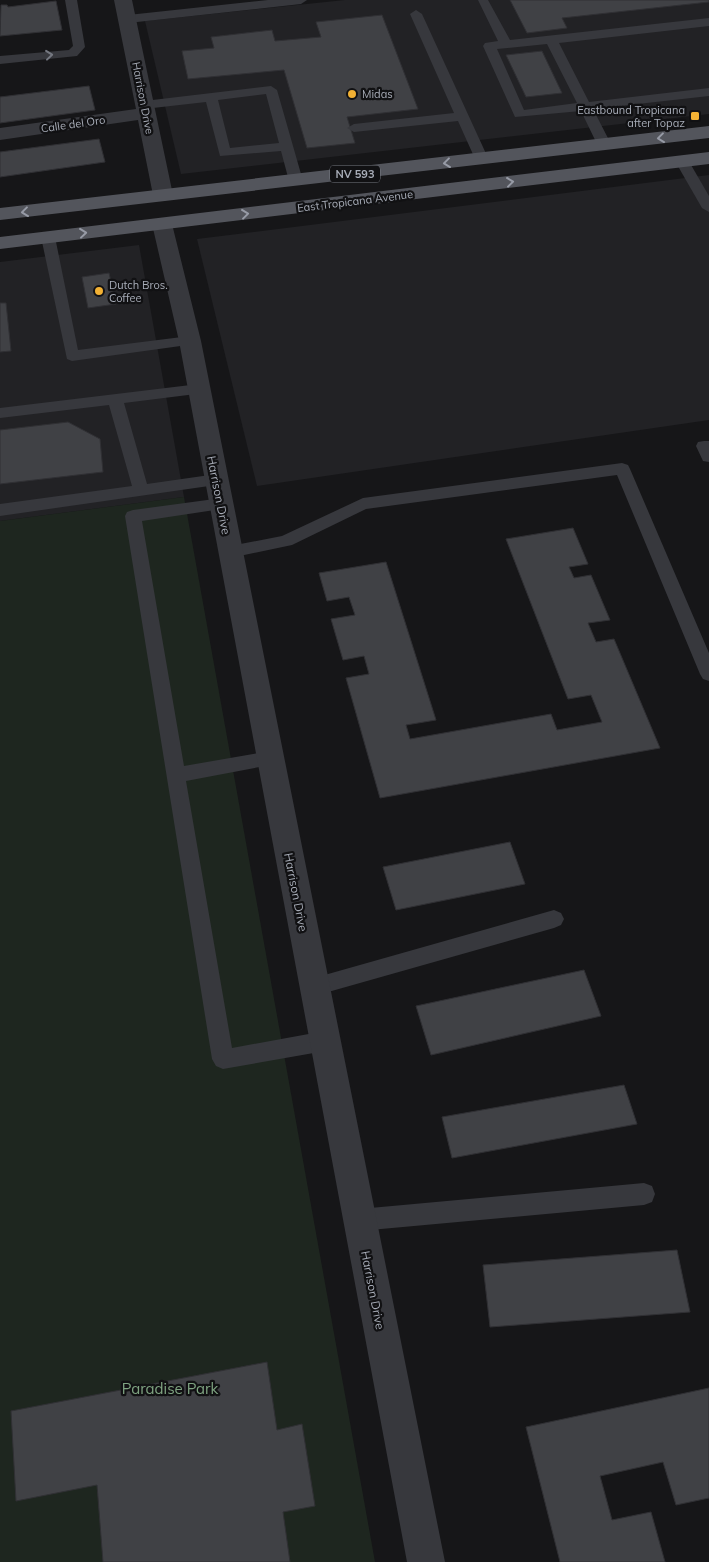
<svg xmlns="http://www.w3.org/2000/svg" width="709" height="1562" font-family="Mulish,sans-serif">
  <rect width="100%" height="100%" fill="#161618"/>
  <g fill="#222225">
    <path d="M 345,0 L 709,0 L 709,114 L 181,174 L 145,21 Z"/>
    <path d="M 709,175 L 709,420 L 257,486 L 197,239 Z"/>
    <path d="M 139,245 L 184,497 L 0,521 L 0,262 Z"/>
  </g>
  <path fill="#1e261f" d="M 184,497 L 375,1562 L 0,1562 L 0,521 Z"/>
  <g fill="#404145" stroke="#303034">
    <path d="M 510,0 L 709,0 L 709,2 L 562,18 L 567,28 L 527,33 Z"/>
    <path d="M 56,1 L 62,30 L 0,36 L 1,5 L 7,5 L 8,7 Z"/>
    <path d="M 382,15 L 418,109 L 347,117 L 355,143 L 307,148 L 284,70 L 188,79 L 182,51 L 214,48 L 211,37 L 272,30 L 275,41 L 321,37 L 316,22 Z"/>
    <path d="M 542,51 L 562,93 L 526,97 L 506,55 Z"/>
    <path d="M 89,86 L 95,110 L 0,123 L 0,97 Z"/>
    <path d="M 99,139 L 105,162 L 0,177 L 0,152 Z"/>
    <path d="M 109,273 L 116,304 L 88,308 L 82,277 Z"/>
    <path d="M 0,303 L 6,303 L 11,351 L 0,352 Z"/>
    <path d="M 68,422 L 100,439 L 103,472 L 0,484 L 0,430 Z"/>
    <path d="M 573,528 L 588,564 L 569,567 L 574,578 L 591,575 L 610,620 L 588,623 L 596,642 L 614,639 L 660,748 L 380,798 L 346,678 L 369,674 L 364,656 L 343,660 L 331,619 L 355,615 L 349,597 L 327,601 L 319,573 L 386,562 L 436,720 L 406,725 L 410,739 L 551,714 L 557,730 L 602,722 L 591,695 L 568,699 L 506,539 Z"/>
    <path d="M 510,842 L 525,884 L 396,910 L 383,867 Z"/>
    <path d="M 584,970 L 601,1016 L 431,1055 L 416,1006 Z"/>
    <path d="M 624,1085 L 637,1124 L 452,1158 L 442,1117 Z"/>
    <path d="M 677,1250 L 690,1312 L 490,1327 L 483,1265 Z"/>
    <path d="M 267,1362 L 277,1430 L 302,1424 L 315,1506 L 283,1512 L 290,1562 L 103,1562 L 97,1485 L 16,1501 L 11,1411 Z"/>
    <path d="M 709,1388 L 709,1498 L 676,1505 L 663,1462 L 600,1476 L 612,1520 L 651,1512 L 665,1562 L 560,1562 L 526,1427 Z"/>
  </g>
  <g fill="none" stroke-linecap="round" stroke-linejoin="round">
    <g fill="#37383d" fill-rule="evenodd">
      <path d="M 65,0 L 77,0 L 85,47 L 77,56 L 0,64 L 0,56 L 69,50 L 73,46 Z"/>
      <path d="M 268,0 L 307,0 L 301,4 L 128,23 L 122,19 L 128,15 Z"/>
      <path d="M 478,0 L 488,0 L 510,40 L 709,18 L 709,26 L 559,43 L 589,102 L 709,88 L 709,96 L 593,109 L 611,144 L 604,148 L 597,144 L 581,111 L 515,117 L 483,46 L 485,43 L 498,41 ZM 547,44 L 577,103 L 524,110 L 497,49 Z"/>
      <path d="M 416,10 L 422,14 L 488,158 L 486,161 L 476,161 L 458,121 L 354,132 L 347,128 L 354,124 L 454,113 L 410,14 Z"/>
      <path d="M 271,86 L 277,90 L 303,181 L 301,184 L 296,185 L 289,181 L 281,151 L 220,156 L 206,102 L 144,109 L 138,105 L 144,101 ZM 266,94 L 279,143 L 230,148 L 218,100 Z"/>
      <path d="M 682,157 L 687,158 L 709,196 L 709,212 L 702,208 L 675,161 Z"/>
      <path d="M 48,233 L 55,237 L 78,350 L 190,336 L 195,338 L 197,341 L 195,344 L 72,361 L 67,359 L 41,237 Z"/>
      <path d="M 199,384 L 204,385 L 207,389 L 204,393 L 124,403 L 147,484 L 217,474 L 223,476 L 225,480 L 223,484 L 0,516 L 0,504 L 132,486 L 109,405 L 0,418 L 0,408 Z"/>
      <path d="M 704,441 L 709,441 L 709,462 L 703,461 L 696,446 L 698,442 Z"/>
      <path d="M 622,463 L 628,465 L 630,469 L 709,653 L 709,681 L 703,679 L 700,674 L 617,475 L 366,509 L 292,545 L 230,558 L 224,556 L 222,552 L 224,548 L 230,546 L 282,536 L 363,498 Z"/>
      <path d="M 222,498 L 228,500 L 230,504 L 228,508 L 142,521 L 184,766 L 270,751 L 277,753 L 279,758 L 277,763 L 270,765 L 186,781 L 232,1048 L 325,1031 L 332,1034 L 335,1041 L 332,1048 L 325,1051 L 223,1069 L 216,1066 L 212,1059 L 125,516 L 127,512 L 133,510 Z"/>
      <path d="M 554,910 L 561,913 L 564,919 L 561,925 L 554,928 L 314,996 L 307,993 L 304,987 L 307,981 L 314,978 Z"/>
      <path d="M 644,1183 L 652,1186 L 655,1194 L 652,1202 L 644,1205 L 359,1231 L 351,1228 L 348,1220 L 351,1212 L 359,1209 Z"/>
    </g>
    <g fill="#37383d" fill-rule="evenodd">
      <path d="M 114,0 L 132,0 L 173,195 L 170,199 L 163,201 L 156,199 L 153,195 L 138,120 L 0,140 L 0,128 L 136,109 Z"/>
      <path d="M 162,218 L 169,220 L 172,224 L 201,341 L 445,1562 L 407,1562 L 179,341 L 152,224 L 155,220 Z"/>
    </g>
    <g fill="#53555c" fill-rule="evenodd">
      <path d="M 709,126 L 709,138 L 0,220 L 0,208 Z"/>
      <path d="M 709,152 L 709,164 L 0,249 L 0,237 Z"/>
    </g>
  </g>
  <defs><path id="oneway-chevron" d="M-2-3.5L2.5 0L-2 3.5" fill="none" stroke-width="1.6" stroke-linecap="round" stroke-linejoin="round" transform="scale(1.25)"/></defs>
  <use stroke="#757881" href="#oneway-chevron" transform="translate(49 55) rotate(-6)"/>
  <g stroke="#979ba6">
    <use href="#oneway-chevron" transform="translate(661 138) rotate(173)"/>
    <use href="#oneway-chevron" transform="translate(447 163) rotate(173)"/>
    <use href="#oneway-chevron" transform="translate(510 182) rotate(-7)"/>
    <use href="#oneway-chevron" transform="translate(25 212) rotate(173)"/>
    <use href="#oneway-chevron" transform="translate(245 214) rotate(-7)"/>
    <use href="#oneway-chevron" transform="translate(83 233) rotate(-6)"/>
  </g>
  <g fill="#f2b134" stroke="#111113" stroke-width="2">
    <circle cx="352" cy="94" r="5"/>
    <rect x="690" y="111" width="10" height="10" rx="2.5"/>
    <circle cx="99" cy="291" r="5"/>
  </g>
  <g text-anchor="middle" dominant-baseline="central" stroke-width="4.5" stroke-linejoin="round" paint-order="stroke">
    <g font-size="11" fill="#a8adb8" stroke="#111113" text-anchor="start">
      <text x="362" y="94">Midas</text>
      <text x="685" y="110" text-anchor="end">Eastbound Tropicana<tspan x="685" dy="13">after Topaz</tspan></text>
      <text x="109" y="285">Dutch Bros.<tspan x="109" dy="13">Coffee</tspan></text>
    </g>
    <g font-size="11" fill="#a8adb8" stroke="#111113">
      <text transform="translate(143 98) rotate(79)">Harrison Drive</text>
      <text transform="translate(73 124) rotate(-8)">Calle del Oro</text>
      <text transform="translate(355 201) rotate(-7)">East Tropicana Avenue</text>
    </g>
    <rect fill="#111113" stroke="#7b7e86" stroke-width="1" x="330" y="165.5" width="50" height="17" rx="4"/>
    <g font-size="11" font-weight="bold" fill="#a8adb8">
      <text x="355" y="174">NV 593</text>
    </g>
    <g font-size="12" fill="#a8adb8" stroke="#111113">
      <text transform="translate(219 495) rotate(79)">Harrison Drive</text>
      <text transform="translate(296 892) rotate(79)">Harrison Drive</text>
      <text transform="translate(373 1290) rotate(79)">Harrison Drive</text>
    </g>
    <g font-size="15" fill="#7fa381" stroke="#111113">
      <text x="170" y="1388">Paradise Park</text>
    </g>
  </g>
</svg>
